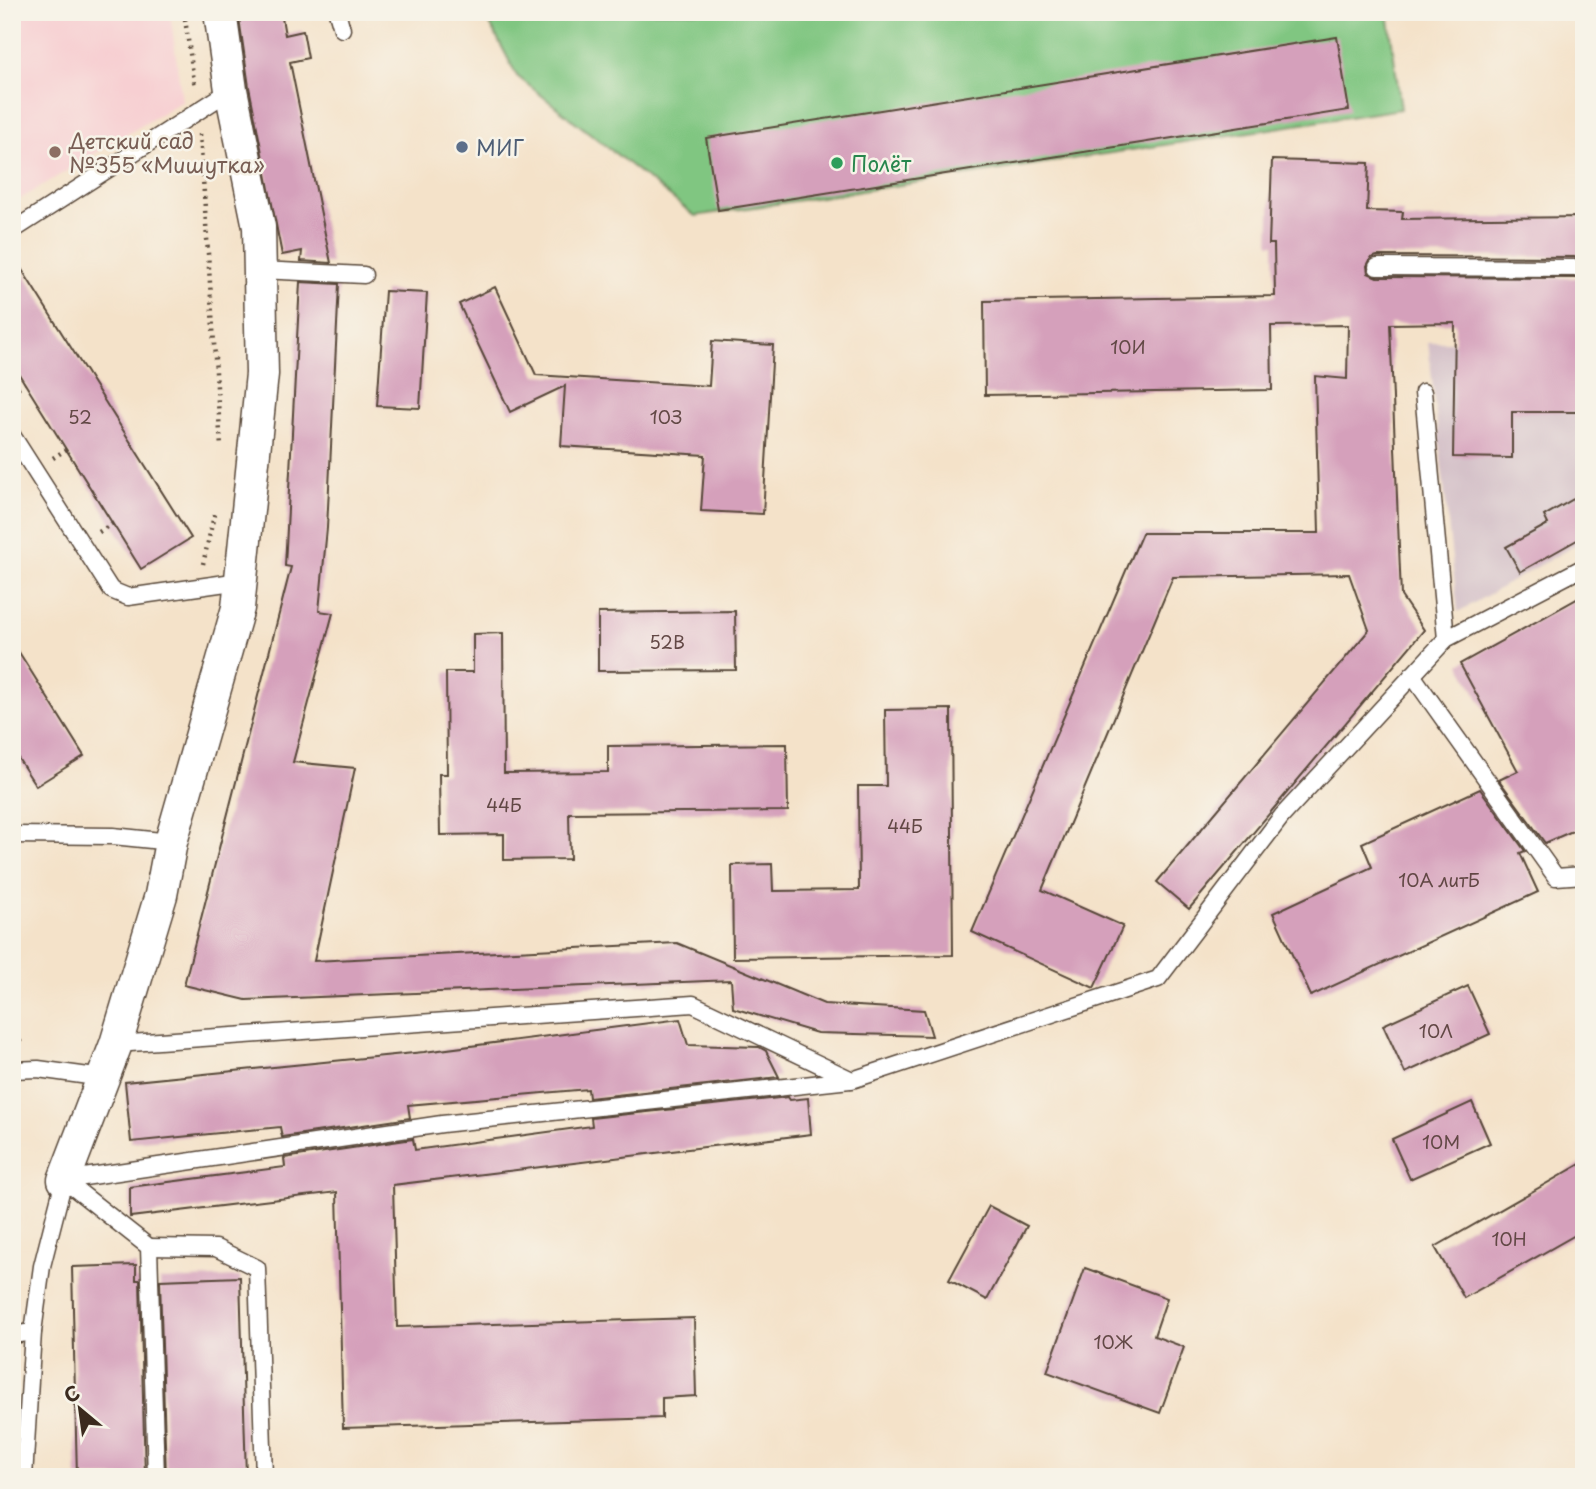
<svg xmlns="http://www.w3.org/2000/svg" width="1596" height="1489" font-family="'Playpen Sans',sans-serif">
  <rect width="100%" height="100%" fill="#f7f3e8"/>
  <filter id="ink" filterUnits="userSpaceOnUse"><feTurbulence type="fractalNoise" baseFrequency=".0143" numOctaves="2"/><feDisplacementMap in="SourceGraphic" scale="14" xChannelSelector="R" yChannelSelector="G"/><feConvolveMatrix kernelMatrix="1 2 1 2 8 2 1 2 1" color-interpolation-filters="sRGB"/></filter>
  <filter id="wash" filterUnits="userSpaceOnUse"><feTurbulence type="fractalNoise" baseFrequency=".00686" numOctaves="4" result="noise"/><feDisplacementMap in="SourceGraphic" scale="28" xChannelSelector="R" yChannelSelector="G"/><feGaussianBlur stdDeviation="1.57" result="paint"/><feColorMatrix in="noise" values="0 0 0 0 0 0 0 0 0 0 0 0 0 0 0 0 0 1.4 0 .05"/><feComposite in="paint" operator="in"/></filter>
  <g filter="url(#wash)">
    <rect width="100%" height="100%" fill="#f4e2c9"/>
    <path fill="#f7cfd2" d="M 12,12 L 170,12 L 182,101 L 12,204 Z"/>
    <path fill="#d2bdc6" d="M 1428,342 L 1584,342 L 1584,540 L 1458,612 Z"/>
    <path fill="#80c681" stroke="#5e7850" stroke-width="2" d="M 484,12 L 1388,12 L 1401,109 L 695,216 L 517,76 Z"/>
    <g id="blocks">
      <g fill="#d5a0bb">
        <path d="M 267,12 L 281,12 L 285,35 L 303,31 L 308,58 L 290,62 L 331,263 L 301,261 L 302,251 L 282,255 L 249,87 L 239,18 Z"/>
        <path d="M 1337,37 L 1349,110 L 718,210 L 706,138 Z"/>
        <path d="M 1272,160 L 1369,163 L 1367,211 L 1403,212 L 1402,219 L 1584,217 L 1584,257 L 1377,256 L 1371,258 L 1367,266 L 1368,273 L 1377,277 L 1584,278 L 1584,412 L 1512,412 L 1512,458 L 1453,457 L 1455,323 L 1390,324 L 1401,596 L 1424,630 L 1189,909 L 1157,882 L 1369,630 L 1349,574 L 1173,577 L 1042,890 L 1123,926 L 1094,988 L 972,932 L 1142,533 L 1319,533 L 1315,376 L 1347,379 L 1348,325 L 1271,326 L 1272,390 L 985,395 L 984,301 L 1275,296 L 1274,244 L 1269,244 Z"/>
        <path d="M 12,254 L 191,538 L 141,569 L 12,363 Z"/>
        <path d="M 300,282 L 339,284 L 327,528 L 319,611 L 333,613 L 293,762 L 355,768 L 314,961 L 677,943 L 824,1004 L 924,1010 L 932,1036 L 817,1033 L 733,1008 L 731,980 L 246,1000 L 184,985 L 291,567 L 285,566 Z"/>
        <path d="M 495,287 L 536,375 L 709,386 L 712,341 L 773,345 L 763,514 L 701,511 L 705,455 L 561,446 L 565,386 L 510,412 L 459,304 Z"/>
        <path d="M 385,291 L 427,293 L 420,408 L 377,406 Z"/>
        <path d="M 1584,493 L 1584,536 L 1520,572 L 1506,547 L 1548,524 L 1544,516 Z"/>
        <path d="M 1584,595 L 1584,826 L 1545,843 L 1499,780 L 1518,771 L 1460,664 Z"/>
        <path d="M 735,611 L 736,670 L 598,671 L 598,613 Z"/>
        <path d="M 503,633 L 504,773 L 608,772 L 608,746 L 787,744 L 788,811 L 569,813 L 570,859 L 504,860 L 504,834 L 440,835 L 439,774 L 447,774 L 446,672 L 473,672 L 473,634 Z"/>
        <path d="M 12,641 L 84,756 L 36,786 L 12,749 Z"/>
        <path d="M 951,709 L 953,955 L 733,958 L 732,865 L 772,864 L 773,891 L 859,890 L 858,786 L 886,786 L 885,710 Z"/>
        <path d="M 1480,789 L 1525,851 L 1520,853 L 1538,892 L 1311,996 L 1273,913 L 1372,867 L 1362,843 Z"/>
        <path d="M 1468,986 L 1490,1034 L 1405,1073 L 1383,1025 Z"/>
        <path d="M 680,1019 L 688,1045 L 759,1047 L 766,1051 L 779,1077 L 589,1098 L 588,1089 L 408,1105 L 410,1118 L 282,1137 L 280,1127 L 131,1142 L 125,1082 L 424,1052 Z"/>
        <path d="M 788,1097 L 790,1100 L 808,1098 L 811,1134 L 393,1185 L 397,1327 L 694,1318 L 696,1396 L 662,1398 L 662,1418 L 343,1428 L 337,1192 L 130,1217 L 130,1187 L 285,1167 L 284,1158 L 413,1139 L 415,1150 L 592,1126 L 591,1118 Z"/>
        <path d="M 1472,1102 L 1490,1143 L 1410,1179 L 1392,1139 Z"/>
        <path d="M 1584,1162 L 1584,1230 L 1464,1298 L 1435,1247 Z"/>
        <path d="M 989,1206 L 1027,1226 L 987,1300 L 949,1280 Z"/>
        <path d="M 136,1265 L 136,1280 L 140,1280 L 145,1477 L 77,1477 L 72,1267 Z"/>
        <path d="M 1085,1268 L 1167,1298 L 1154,1336 L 1184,1347 L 1160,1413 L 1047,1372 Z"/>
        <path d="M 240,1277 L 246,1477 L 166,1477 L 160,1280 Z"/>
      </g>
    </g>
  </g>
  <g filter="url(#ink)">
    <use href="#blocks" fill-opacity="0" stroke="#574638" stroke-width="2"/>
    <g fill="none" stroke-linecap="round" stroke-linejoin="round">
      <g stroke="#574638" stroke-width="19">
        <g id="lane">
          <path d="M 337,12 L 342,29"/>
          <path d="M 12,231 L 231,90"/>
          <path d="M 1377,267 L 1584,268"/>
          <path d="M 260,270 L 364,275"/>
          <path d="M 1423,392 L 1446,639"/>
          <path d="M 12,435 L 111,590 L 128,597 L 240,581"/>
          <path d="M 1412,675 L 1556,877 L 1584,875"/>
          <path d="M 12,835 L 113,836 L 171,842"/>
          <path d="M 116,1044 L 693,1004 L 852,1080 L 1158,979 L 1282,816 L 1446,639 L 1584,567"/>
          <path d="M 12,1070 L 38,1069 L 103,1078"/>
          <path d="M 64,1180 L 442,1124 L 850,1080"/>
          <path d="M 64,1180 L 149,1247 L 156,1477"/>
          <path d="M 149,1247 L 216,1248 L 257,1268 L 264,1477"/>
          <path d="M 12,1335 L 33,1332"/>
          <path d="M 24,1477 L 33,1332 L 42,1266 L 64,1180"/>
        </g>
      </g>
      <g stroke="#574638" stroke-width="35">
        <path id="street" d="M 64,1180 L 116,1044 L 161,895 L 171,842 L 238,608 L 262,374 L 259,227 L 231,90 L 220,12"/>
      </g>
      <g stroke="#574638" stroke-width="4.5" stroke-dasharray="2 5" stroke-linecap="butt">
        <path d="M 184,12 L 195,88"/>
        <path d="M 200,134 L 221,447"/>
        <path d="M 12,391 L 25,383"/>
        <path d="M 53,458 L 67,449"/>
        <path d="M 99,532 L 113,523"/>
        <path d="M 203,564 L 215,511"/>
        <path d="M 12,1029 L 23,1046"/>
      </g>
      <use href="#lane" stroke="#fff" stroke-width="16"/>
      <use href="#street" stroke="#fff" stroke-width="32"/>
    </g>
  </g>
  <circle fill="#5c6f8a" stroke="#f7f3e8" stroke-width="2.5" cx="462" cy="147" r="7"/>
  <circle fill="#8d6e63" stroke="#f7f3e8" stroke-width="2.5" cx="55" cy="152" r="7"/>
  <circle fill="#2e9e5b" stroke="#f7f3e8" stroke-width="2.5" cx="837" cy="163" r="7"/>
  <g text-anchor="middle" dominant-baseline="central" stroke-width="5" stroke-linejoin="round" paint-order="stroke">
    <g font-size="18" fill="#624845">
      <text x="1128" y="346">10И</text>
      <text x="80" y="416">52</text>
      <text x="666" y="416">10З</text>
      <text x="667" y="641">52В</text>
      <text x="504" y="804">44Б</text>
      <text x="905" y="825">44Б</text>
      <text x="1439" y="879">10А литБ</text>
      <text x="1436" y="1030">10Л</text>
      <text x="1441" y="1141">10М</text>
      <text x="1509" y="1238">10Н</text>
      <text x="1113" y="1341">10Ж</text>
    </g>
    <g font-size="21" fill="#785e54" stroke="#f7f3e8" text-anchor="start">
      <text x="69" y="140">Детский сад<tspan x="69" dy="24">№355 «Мишутка»</tspan></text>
    </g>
    <g font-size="21" fill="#4e5e75" stroke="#f7f3e8" text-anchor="start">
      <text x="476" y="147">МИГ</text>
    </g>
    <g font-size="21" fill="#27864d" stroke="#f7f3e8" text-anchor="start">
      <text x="851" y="163">Полёт</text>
    </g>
  </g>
  <rect width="1596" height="1489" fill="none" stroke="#f7f3e8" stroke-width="42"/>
  <g transform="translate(80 1409) rotate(331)" stroke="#f7f3e8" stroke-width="5" paint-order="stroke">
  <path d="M0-5L12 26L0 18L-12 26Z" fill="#3b2a1e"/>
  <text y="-10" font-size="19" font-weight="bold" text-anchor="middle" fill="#3b2a1e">С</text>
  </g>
</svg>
